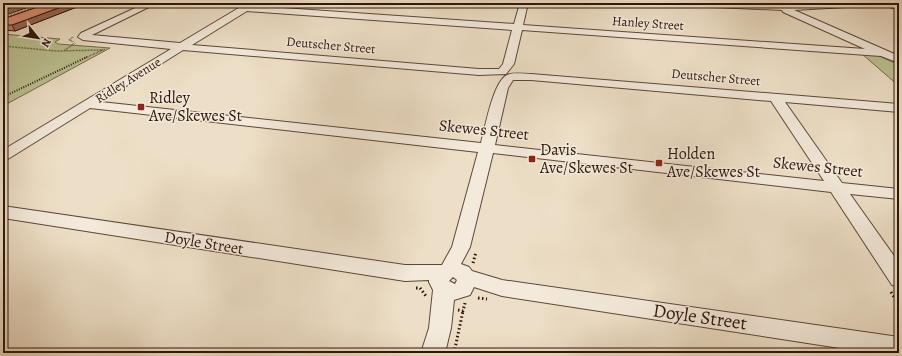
<svg xmlns="http://www.w3.org/2000/svg" width="902" height="356" font-family="Alegreya,serif">
  <rect width="100%" height="100%" fill="#eddfc7"/>
  <filter id="stains"><feTurbulence type="fractalNoise" baseFrequency=".005" numOctaves="4"/><feColorMatrix values="0 0 0 0 .2 0 0 0 0 .09 0 0 0 0 .02 0 0 0 .5 -.17"/></filter>
  <radialGradient id="worn" r=".72"><stop offset=".6" stop-color="#630" stop-opacity="0"/><stop offset="1" stop-color="#630" stop-opacity=".3"/></radialGradient>
  <g fill="#bcc193" stroke="#756a4e">
    <path d="M 3,34 L 60,39 L 55,42 L 58,44 L 110,48 L 3,106 Z"/>
    <path d="M 862,54 L 877,55 L 899,65 L 899,86 Z"/>
  </g>
  <g fill="none" stroke-linecap="round" stroke-linejoin="round">
    <g stroke="#5e4739" stroke-width="2">
      <g id="minor">
        <path d="M 146,3 L 157,3 L 92,35 L 180,43 L 247,3 L 257,3 L 254,6 L 514,24 L 520,3 L 528,3 L 523,25 L 865,49 L 783,12 L 782,10 L 692,6 L 688,3 L 747,3 L 798,5 L 830,3 L 867,3 L 863,6 L 794,10 L 899,56 L 899,63 L 881,56 L 522,30 L 514,64 L 506,74 L 479,75 L 183,50 L 101,102 L 481,143 C 485,128 493,82 507,75 C 513,72 524,74 531,74 L 899,104 L 899,112 L 785,102 L 842,183 L 899,189 L 899,199 L 850,194 L 899,263 L 899,287 L 892,285 L 831,192 L 493,153 L 470,247 L 461,264 L 469,267 L 472,271 L 502,280 L 899,337 L 899,353 L 872,353 L 502,296 L 474,287 L 470,295 L 454,300 L 451,328 L 445,353 L 421,353 L 429,328 L 433,290 L 429,282 L 429,280 L 405,281 L 3,218 L 3,206 L 405,265 L 442,265 L 452,247 L 478,152 L 90,108 L 8,159 L 3,161 L 3,150 L 171,49 L 83,40 L 78,37 L 81,33 ZM 247,11 L 512,30 L 503,64 L 499,69 L 479,69 L 192,45 ZM 513,80 L 531,80 L 771,101 L 824,181 L 495,145 L 508,88 ZM 453,277 L 457,280 L 455,284 L 449,281 Z"/>
        <path d="M 882,3 L 899,4 L 899,10 L 883,5 Z"/>
      </g>
    </g>
    <g stroke="#2e140a" stroke-width="1.5" stroke-dasharray="0.5 1" stroke-linecap="butt">
      <path d="M 652,3 L 684,5"/>
      <path d="M 3,18 L 44,3"/>
      <path d="M 73,37 L 69,40 L 74,42"/>
      <path d="M 3,46 L 56,51 L 103,50"/>
      <path d="M 65,50 L 75,43"/>
      <path d="M 85,58 L 105,49"/>
    </g>
    <path stroke="#2e140a" stroke-width="2" stroke-dasharray="1 1.5" stroke-linecap="butt" d="M 3,97 L 87,57"/>
    <g stroke="#2e140a" stroke-width="3" stroke-dasharray="1.5 2.5" stroke-linecap="butt">
      <path d="M 473,263 L 476,252"/>
      <path d="M 416,288 L 420,288 L 426,296"/>
      <path d="M 891,292 L 899,305"/>
      <path d="M 478,298 L 487,299"/>
      <path d="M 458,310 L 463,311 L 465,303"/>
      <path d="M 454,353 L 463,311"/>
    </g>
    <use href="#minor" fill="#f3eadb" fill-rule="evenodd"/>
  </g>
  <path fill="#be7e69" stroke="#2e140a" d="M 49,3 L 87,3 L 15,31 L 3,30 L 3,19 Z"/>
  <g fill="#9b6655" stroke="#2e140a">
    <path d="M 24,3 L 40,3 L 3,16 L 3,10 Z"/>
    <path d="M 72,3 L 87,3 L 15,31 L 12,25 Z"/>
  </g>
  <g fill="#dd927a" stroke="#2e140a">
    <path d="M 3,3 L 24,3 L 3,10 Z"/>
    <path d="M 49,3 L 72,3 L 12,25 L 3,25 L 3,19 Z"/>
  </g>
  <g fill="#8f2418" stroke="#f3eadb" stroke-width="1.5">
    <rect x="137" y="103" width="8" height="8" rx="2"/>
    <rect x="528" y="155" width="8" height="8" rx="2"/>
    <rect x="655" y="159" width="8" height="8" rx="2"/>
  </g>
  <g text-anchor="middle" dominant-baseline="central" stroke-width="3" stroke-linejoin="round" paint-order="stroke">
    <g font-size="13" fill="#2e140a" stroke="#f3eadb">
      <text transform="translate(648 23) rotate(4)">Hanley Street</text>
      <text transform="translate(331 45) rotate(5)">Deutscher Street</text>
      <text transform="translate(716 77) rotate(5)">Deutscher Street</text>
      <text transform="translate(128 80) rotate(-32)">Ridley Avenue</text>
    </g>
    <g font-size="16" fill="#2e140a" stroke="#f3eadb" text-anchor="start">
      <text x="149" y="98">Ridley<tspan x="149" dy="18">Ave/Skewes St</tspan></text>
      <text x="540" y="150">Davis<tspan x="540" dy="18">Ave/Skewes St</tspan></text>
      <text x="667" y="154">Holden<tspan x="667" dy="18">Ave/Skewes St</tspan></text>
    </g>
    <g font-size="16" fill="#2e140a" stroke="#f3eadb">
      <text transform="translate(484 130) rotate(6)">Skewes Street</text>
      <text transform="translate(818 167) rotate(6)">Skewes Street</text>
      <text transform="translate(204 243) rotate(9)">Doyle Street</text>
    </g>
    <g font-size="19" fill="#2e140a" stroke="#f3eadb">
      <text transform="translate(700 317) rotate(8)">Doyle Street</text>
    </g>
  </g>
  <rect width="902" height="356" fill="none" stroke="#eddfc7" stroke-width="16"/>
  <rect x="4" y="4" width="894" height="348" fill="none" stroke="#2e140a" stroke-width="2"/>
  <rect x="8" y="8" width="886" height="340" fill="none" stroke="#2e140a"/>
  <g transform="translate(38 38) rotate(120)" stroke="#f3eadb" stroke-width="3" paint-order="stroke">
  <path d="M0-3L7 15L0 10L-7 15Z" fill="#2e140a"/>
  <text y="-6" font-size="11" font-weight="bold" text-anchor="middle" fill="#2e140a">N</text>
  </g>
  <rect width="100%" height="100%" filter="url(#stains)"/>
  <rect width="100%" height="100%" fill="url(#worn)"/>
</svg>
